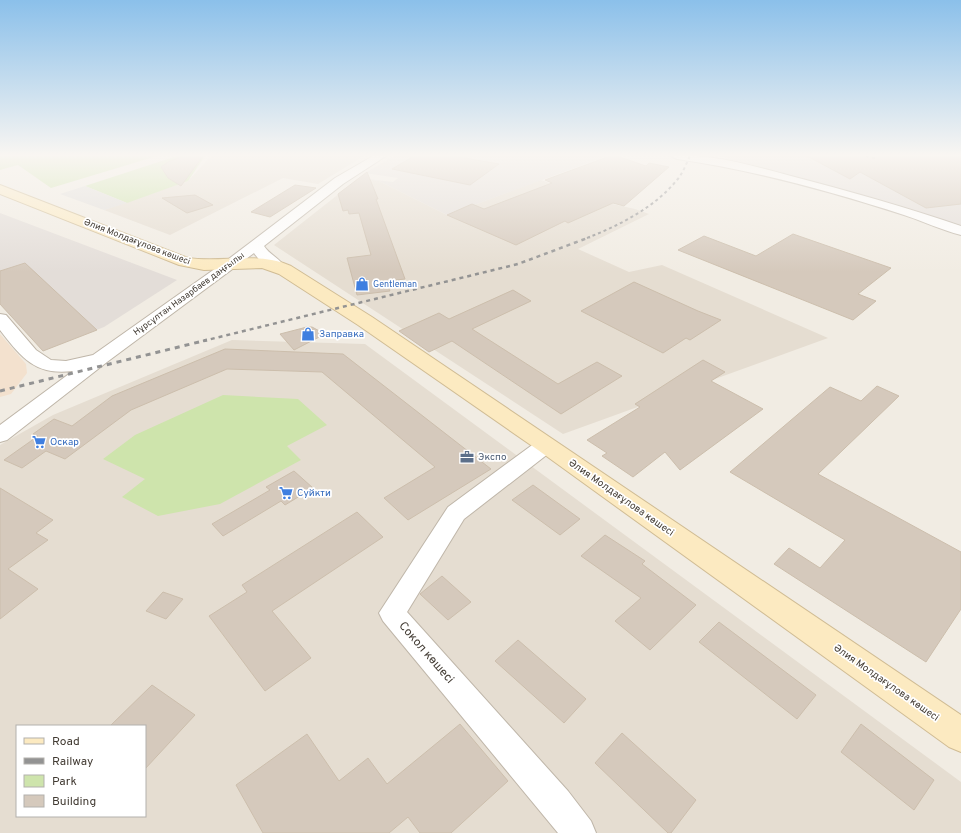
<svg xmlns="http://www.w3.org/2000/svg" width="961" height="833" font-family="Overpass,sans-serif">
  <rect width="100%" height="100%" fill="#f1ece3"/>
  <g fill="#e5ddd1" fill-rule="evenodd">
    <path d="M 211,156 L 364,156 L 318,184 L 283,178 L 170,235 L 104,210 L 188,181 Z"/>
    <path d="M 359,178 L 379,181 L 447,215 L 541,180 L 599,201 L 635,209 L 649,214 L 578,249 L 629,272 L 662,265 L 828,338 L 563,434 L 274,245 Z"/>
    <path d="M 232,340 L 365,344 L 961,782 L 961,833 L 0,833 L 0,445 L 53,415 ZM 17,726 L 145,726 L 145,816 L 17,816 Z"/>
  </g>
  <path fill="#f3e1ce" d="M 0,334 L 26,364 L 27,373 L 11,394 L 0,397 Z"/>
  <g fill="#e3ddd8">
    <path d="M 394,156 L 607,156 L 447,215 L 379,181 L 359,178 L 393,182 L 398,178 L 365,173 Z"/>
    <path d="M 719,156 L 961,156 L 961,227 L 912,210 Z"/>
    <path d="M 0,213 L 177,280 L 104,327 L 43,351 L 0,304 Z"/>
  </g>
  <g fill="#cee4ac">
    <path d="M 0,156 L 157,156 L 51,188 L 18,165 L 0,170 Z"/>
    <path d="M 177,156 L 205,156 L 188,181 L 127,203 L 85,186 Z"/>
    <path d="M 223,395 L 298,399 L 327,425 L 287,446 L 301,460 L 220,504 L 158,516 L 122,497 L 145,479 L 103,459 L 135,435 Z"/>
  </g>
  <path fill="#e1dedb" d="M 85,186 L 105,194 L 127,203 L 104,210 L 60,194 Z"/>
  <g fill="#d5c9bc" stroke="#ccbeac">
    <path d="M 184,156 L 203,156 L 181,186 L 168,178 L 161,167 L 168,162 Z"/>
    <path d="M 414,156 L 453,156 L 499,164 L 470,185 L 392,169 Z"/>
    <path d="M 610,156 L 617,156 L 646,166 L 649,163 L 669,167 L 624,206 L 613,203 L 568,223 L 565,221 L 516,245 L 447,215 L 472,204 L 484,209 L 552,183 L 545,180 Z"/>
    <path d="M 807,156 L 961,156 L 961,204 L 926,208 L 860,172 L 850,179 Z"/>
    <path d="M 367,172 L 378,199 L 376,199 L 405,279 L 396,280 L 397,284 L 387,285 L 390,291 L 357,295 L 347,258 L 371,255 L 359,213 L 349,214 L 348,210 L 343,211 L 338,194 Z"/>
    <path d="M 295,185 L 316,188 L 270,217 L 251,212 Z"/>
    <path d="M 195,195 L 213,205 L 187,213 L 162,198 Z"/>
    <path d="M 793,234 L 891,268 L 858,294 L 876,301 L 853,320 L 678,250 L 704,236 L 756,256 Z"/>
    <path d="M 25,263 L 97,330 L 43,351 L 0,304 L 0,271 Z"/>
    <path d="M 634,282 L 698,311 L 721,320 L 690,340 L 686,338 L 663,353 L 581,311 Z"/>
    <path d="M 513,290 L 531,301 L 472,329 L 558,384 L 597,362 L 622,376 L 561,414 L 452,341 L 429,352 L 399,331 L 439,313 L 449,319 Z"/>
    <path d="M 307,327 L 312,327 L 325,334 L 294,350 L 280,334 Z"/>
    <path d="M 225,349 L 343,354 L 491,469 L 408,520 L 384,498 L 435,467 L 322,372 L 227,369 L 131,410 L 65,459 L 46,451 L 22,468 L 4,460 L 38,436 L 33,434 L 54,419 L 72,426 L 112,396 Z"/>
    <path d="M 703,360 L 725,372 L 711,381 L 763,409 L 680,470 L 665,452 L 633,477 L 602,456 L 607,453 L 587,440 L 640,407 L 635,404 Z"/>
    <path d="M 877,386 L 899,396 L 818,474 L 961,552 L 961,609 L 926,662 L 774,564 L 789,548 L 820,568 L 845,540 L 730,472 L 830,387 L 861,401 Z"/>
    <path d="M 294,471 L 313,488 L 285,505 L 281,501 L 223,536 L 212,524 L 270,490 L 266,487 Z"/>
    <path d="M 533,485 L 580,519 L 560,535 L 512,500 Z"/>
    <path d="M 0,488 L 53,520 L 36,533 L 48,540 L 8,569 L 38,589 L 0,619 Z"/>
    <path d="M 357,512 L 383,537 L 272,611 L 311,658 L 265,691 L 209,616 L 247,592 L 242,585 Z"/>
    <path d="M 605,535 L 645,561 L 642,564 L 696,605 L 650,650 L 615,621 L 641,598 L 581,556 Z"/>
    <path d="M 442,576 L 471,602 L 448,620 L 420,594 Z"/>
    <path d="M 163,592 L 183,599 L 166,619 L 146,611 Z"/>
    <path d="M 719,622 L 816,695 L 797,719 L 699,642 Z"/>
    <path d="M 518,640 L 586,699 L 564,723 L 495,661 Z"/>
    <path d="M 152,685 L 195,715 L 145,769 L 145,726 L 110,726 Z"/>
    <path d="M 460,724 L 508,781 L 451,833 L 420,833 L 408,817 L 389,833 L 263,833 L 236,785 L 307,734 L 339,781 L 368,758 L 387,784 Z"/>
    <path d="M 861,724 L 934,780 L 914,810 L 841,752 Z"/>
    <path d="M 622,733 L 696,800 L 671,833 L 668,833 L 595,763 Z"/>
  </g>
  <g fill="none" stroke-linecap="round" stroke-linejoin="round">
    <g stroke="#bfb6a9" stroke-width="2">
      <g id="street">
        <path d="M 373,156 L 386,156 L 343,184 L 264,246 C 269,254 279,258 284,266 L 282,269 C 271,272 260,262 254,253 L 107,362 L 7,440 L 0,442 L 0,425 L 73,371 C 35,376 21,357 0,330 L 0,314 L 6,315 L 36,350 L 51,360 L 66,361 L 93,355 L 226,261 L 335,178 Z"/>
        <path d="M 671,156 C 712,153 752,166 791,176 C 849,191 905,207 961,226 L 961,235 C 941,230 923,221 904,215 C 830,191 753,170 677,159 Z"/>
        <path d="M 546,438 L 553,440 L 556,445 L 553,450 L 464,519 L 407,612 L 568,791 L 591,821 L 596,833 L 558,833 L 383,621 L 379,613 L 448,507 L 539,440 Z"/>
      </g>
    </g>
    <g stroke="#d0bc94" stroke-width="2">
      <path id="secondary" d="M 0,185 L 188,258 C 222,263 259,251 291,266 L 372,317 L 961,715 L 961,752 L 949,747 L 538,450 L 358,325 L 279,274 L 262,268 L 204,270 L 179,265 L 0,194 Z"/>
    </g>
    <use href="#street" fill="#fff" fill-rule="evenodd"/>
    <use href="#secondary" fill="#fceac1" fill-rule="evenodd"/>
    <g stroke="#939393" stroke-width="2" stroke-dasharray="3 3" stroke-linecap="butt">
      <path d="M 866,156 L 875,158"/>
      <path d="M 587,238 C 620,225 654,208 677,180 C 683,173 686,164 690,156"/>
    </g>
    <path stroke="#939393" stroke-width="2.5" stroke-dasharray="4 4" stroke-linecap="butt" d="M 203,341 L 518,264 L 590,237"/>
    <path stroke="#939393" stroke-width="3" stroke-dasharray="5 5" stroke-linecap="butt" d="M 0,391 L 207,340"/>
  </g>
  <linearGradient id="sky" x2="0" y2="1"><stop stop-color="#8bc0ea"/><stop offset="0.57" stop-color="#f9f6f2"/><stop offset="1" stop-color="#f9f6f2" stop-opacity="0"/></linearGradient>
  <rect width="961" height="272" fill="url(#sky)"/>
  <defs>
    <g id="shop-bare" transform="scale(1.08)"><path d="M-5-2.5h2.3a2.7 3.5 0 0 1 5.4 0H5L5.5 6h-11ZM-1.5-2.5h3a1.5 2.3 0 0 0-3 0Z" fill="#3f7fe0" stroke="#fff" stroke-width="2.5" paint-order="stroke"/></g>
    <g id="supermarket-bare" transform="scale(1.08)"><path d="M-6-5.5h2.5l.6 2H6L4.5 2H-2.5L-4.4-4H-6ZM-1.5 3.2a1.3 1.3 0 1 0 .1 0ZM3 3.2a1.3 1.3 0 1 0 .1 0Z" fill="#3f7fe0" stroke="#fff" stroke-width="2.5" paint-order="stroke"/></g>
    <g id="office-bare" transform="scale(1.08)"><path d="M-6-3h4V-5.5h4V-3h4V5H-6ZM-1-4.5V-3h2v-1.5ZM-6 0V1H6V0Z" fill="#5c6f8a" stroke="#fff" stroke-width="2.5" paint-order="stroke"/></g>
  </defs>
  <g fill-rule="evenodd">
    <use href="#shop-bare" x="362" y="284"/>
    <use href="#shop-bare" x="308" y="334"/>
    <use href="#supermarket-bare" x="39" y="442"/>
    <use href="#office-bare" x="467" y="457"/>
    <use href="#supermarket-bare" x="286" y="493"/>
  </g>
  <g text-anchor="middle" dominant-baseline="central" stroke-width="3.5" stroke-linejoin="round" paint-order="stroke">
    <g font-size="9" fill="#423b33" stroke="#fff">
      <text transform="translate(137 242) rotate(21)">Әлия Молдағұлова көшесі</text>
      <text transform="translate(189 294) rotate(-36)">Нұрсұлтан Назарбаев даңғылы</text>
    </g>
    <g font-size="9" fill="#366cbe" stroke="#fff" text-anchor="start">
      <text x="373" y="284">Gentleman</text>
    </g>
    <g font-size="10" fill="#366cbe" stroke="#fff" text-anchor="start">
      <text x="319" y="334">Заправка</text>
      <text x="50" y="442">Оскар</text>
      <text x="297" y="493">Суйкти</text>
    </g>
    <g font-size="10" fill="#4e5e75" stroke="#fff" text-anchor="start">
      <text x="478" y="457">Экспо</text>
    </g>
    <g font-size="10" fill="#423b33" stroke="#fff">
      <text transform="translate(621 498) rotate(35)">Әлия Молдағұлова көшесі</text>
      <text transform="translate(886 683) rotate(35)">Әлия Молдағұлова көшесі</text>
    </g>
    <g font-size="12" fill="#423b33" stroke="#fff">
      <text transform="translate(426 653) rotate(49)">Сокол көшесі</text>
    </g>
  </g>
  <rect x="16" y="725" width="130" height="92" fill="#ffffff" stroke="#b3b1ad"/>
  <rect x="24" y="738" width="20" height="6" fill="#fceac1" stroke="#b3b1ad"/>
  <text x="52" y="745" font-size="12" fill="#423b33">Road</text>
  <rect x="24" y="758" width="20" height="6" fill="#939393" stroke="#b3b1ad"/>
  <text x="52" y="765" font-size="12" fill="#423b33">Railway</text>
  <rect x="24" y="775" width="20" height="12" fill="#cee4ac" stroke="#b3b1ad"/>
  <text x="52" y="785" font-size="12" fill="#423b33">Park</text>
  <rect x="24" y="795" width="20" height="12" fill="#d5c9bc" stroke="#b3b1ad"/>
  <text x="52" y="805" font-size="12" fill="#423b33">Building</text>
</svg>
